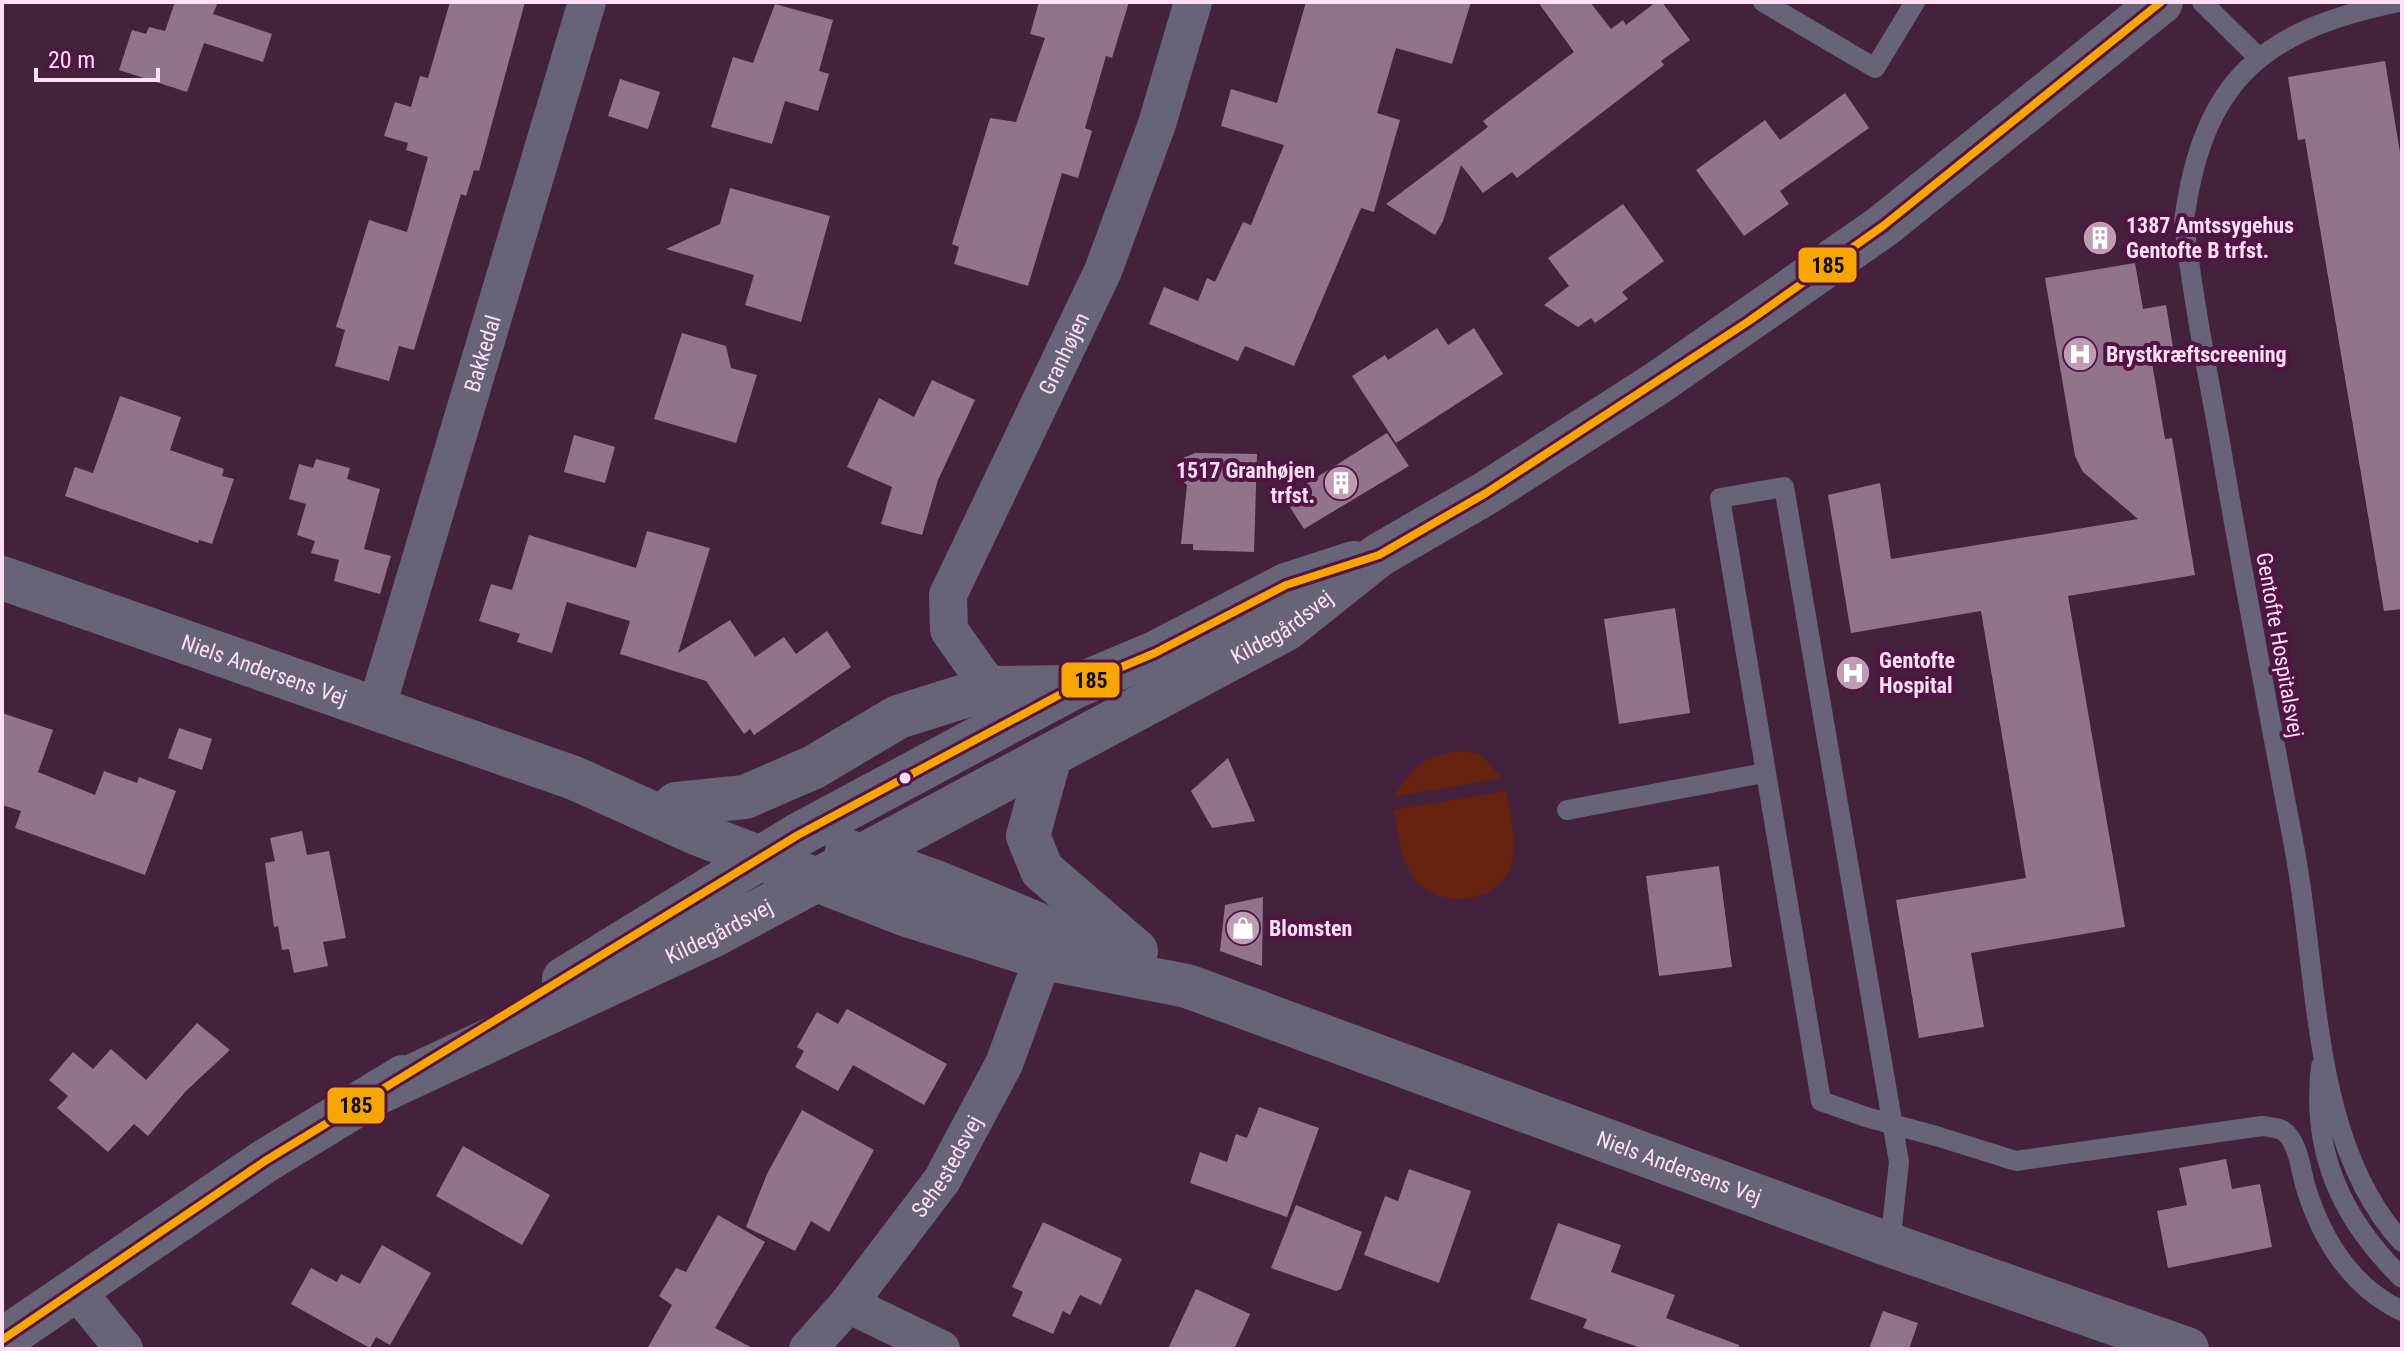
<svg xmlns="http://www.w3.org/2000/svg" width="2404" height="1351" font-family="'Roboto Condensed',sans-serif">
  <rect width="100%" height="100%" fill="#44223c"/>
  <g fill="#65220f">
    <path d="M 1465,751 L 1479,754 L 1502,778 L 1393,797 C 1416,764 1423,755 1465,751 Z"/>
    <path d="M 1506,791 C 1509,812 1517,837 1513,858 C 1505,905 1436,913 1412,875 C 1400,857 1398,831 1393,810 Z"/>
  </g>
  <g fill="#92748a">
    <path d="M 175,2 L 218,2 L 213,14 L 272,34 L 263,62 L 204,43 L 187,92 L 119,70 L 132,30 L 146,34 L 149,27 L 165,31 Z"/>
    <path d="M 450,2 L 525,2 L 479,171 L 474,170 L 466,196 L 461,194 L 414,350 L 399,346 L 389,381 L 335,366 L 345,330 L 336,327 L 369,220 L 407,232 L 428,157 L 406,150 L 408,143 L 384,136 L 395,102 L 411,107 L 420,76 L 428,78 Z"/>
    <path d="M 1039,2 L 1129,2 L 1112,58 L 1106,56 L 1085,128 L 1092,131 L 1078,178 L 1062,173 L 1028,286 L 954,264 L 959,247 L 952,244 L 990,118 L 1016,122 L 1045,38 L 1030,34 Z"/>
    <path d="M 1306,2 L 1471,2 L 1452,64 L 1396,48 L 1377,113 L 1400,120 L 1374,212 L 1361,208 L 1294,366 L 1245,346 L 1238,361 L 1149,324 L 1164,287 L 1198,301 L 1207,278 L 1215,282 L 1243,222 L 1251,225 L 1284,145 L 1221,126 L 1231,89 L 1277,103 Z"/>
    <path d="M 1538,2 L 1590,2 L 1611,29 L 1623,20 L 1626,25 L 1656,2 L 1662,2 L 1690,40 L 1661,61 L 1664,65 L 1517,178 L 1512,172 L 1483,193 L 1461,165 L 1443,221 L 1435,235 L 1386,204 L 1488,127 L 1483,121 L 1574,52 Z"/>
    <path d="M 775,4 L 833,20 L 819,71 L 829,74 L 818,111 L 785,101 L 772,144 L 711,127 L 733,57 L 753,63 Z"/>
    <path d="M 2385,61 L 2402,165 L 2402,609 L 2384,611 L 2305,139 L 2298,140 L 2288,77 Z"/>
    <path d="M 620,79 L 660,92 L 648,129 L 608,116 Z"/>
    <path d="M 1845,93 L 1869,128 L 1780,191 L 1789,204 L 1744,236 L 1696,170 L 1765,120 L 1780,140 Z"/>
    <path d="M 730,188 L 830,216 L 801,322 L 745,305 L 754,275 L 666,249 L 720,224 Z"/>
    <path d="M 1623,204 L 1664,261 L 1622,292 L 1628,299 L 1595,323 L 1591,318 L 1578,327 L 1544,305 L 1569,286 L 1548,258 Z"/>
    <path d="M 2135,263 L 2143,309 L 2166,305 L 2174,353 L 2151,357 L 2165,439 L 2172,438 L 2195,575 L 2068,596 L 2125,927 L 1971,953 L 1984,1027 L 1919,1038 L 1896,900 L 2026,878 L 1981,611 L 1851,633 L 1828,495 L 1880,483 L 1891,559 L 2138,519 L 2083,472 L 2075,456 L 2045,278 Z"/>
    <path d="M 1437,328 L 1448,345 L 1474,328 L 1503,374 L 1396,443 L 1352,376 L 1385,355 L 1388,360 Z"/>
    <path d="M 682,333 L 726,346 L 731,368 L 757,375 L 736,443 L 654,419 Z"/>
    <path d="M 932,380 L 975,400 L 938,480 L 922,535 L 881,524 L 892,487 L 847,467 L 879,398 L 914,417 Z"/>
    <path d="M 120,396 L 181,417 L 170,450 L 224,469 L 222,476 L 234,479 L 212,544 L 199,540 L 198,543 L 65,496 L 75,467 L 93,473 Z"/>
    <path d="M 1387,433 L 1409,466 L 1304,529 L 1284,498 Z"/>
    <path d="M 574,435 L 615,447 L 605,483 L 564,472 Z"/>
    <path d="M 1195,453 L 1257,454 L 1254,552 L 1193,550 L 1193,544 L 1181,544 L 1187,485 L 1180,479 L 1178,468 L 1183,458 Z"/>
    <path d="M 316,459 L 350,468 L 347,479 L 380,489 L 364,549 L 391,556 L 380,594 L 334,581 L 339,560 L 311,553 L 315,541 L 297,535 L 306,504 L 289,499 L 299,464 L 313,468 Z"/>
    <path d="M 647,531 L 710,548 L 678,653 L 730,620 L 755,657 L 784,637 L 796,654 L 827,631 L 851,667 L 754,735 L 750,729 L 744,734 L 706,681 L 620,654 L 630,621 L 567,602 L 552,653 L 517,642 L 520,634 L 479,621 L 491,584 L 512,590 L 529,535 L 636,568 Z"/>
    <path d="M 1675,608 L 1690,713 L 1619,724 L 1604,619 Z"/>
    <path d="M 2,713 L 53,730 L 38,772 L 95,795 L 104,771 L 137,783 L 139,777 L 176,791 L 145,875 L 15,828 L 21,811 L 2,805 Z"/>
    <path d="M 179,728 L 212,739 L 202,770 L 168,758 Z"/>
    <path d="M 1228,758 L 1255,821 L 1212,828 L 1191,791 Z"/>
    <path d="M 302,831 L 307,855 L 329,851 L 346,938 L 323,942 L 328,966 L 294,973 L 289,949 L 282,950 L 278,926 L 274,927 L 265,863 L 275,861 L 270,838 Z"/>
    <path d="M 1719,866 L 1732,967 L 1659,976 L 1646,876 Z"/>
    <path d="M 1263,897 L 1262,966 L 1220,951 L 1225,905 Z"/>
    <path d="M 847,1009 L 947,1064 L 924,1105 L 853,1065 L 838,1091 L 795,1067 L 804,1051 L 797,1047 L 817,1012 L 838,1024 Z"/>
    <path d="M 197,1023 L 230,1050 L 186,1091 L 148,1136 L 134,1124 L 108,1152 L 57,1108 L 68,1096 L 49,1080 L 73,1052 L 93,1069 L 111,1049 L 146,1080 Z"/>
    <path d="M 1259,1107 L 1319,1128 L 1287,1217 L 1190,1183 L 1200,1152 L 1227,1162 L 1236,1134 L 1247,1138 Z"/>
    <path d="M 802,1110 L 874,1150 L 829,1232 L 811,1221 L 795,1251 L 746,1227 L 767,1174 Z"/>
    <path d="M 463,1146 L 550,1195 L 522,1245 L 436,1196 Z"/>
    <path d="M 2226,1159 L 2232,1189 L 2260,1184 L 2272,1247 L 2168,1268 L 2157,1211 L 2187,1205 L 2179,1168 Z"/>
    <path d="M 1409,1169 L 1471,1191 L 1439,1283 L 1364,1255 L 1385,1196 L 1398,1201 Z"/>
    <path d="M 1296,1205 L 1362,1232 L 1341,1289 L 1336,1291 L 1271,1268 Z"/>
    <path d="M 718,1215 L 765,1242 L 715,1328 L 754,1349 L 647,1349 L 672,1305 L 659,1296 L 676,1268 L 686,1272 Z"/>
    <path d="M 1043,1222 L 1122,1259 L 1101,1305 L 1080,1295 L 1070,1315 L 1063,1311 L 1053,1334 L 1012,1316 L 1023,1292 L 1012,1287 Z"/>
    <path d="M 1558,1223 L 1621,1245 L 1611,1272 L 1675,1295 L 1666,1318 L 1739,1345 L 1739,1349 L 1644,1349 L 1583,1328 L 1587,1319 L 1530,1299 Z"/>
    <path d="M 382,1245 L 431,1273 L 390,1345 L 376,1337 L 370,1348 L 291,1304 L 311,1268 L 337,1282 L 341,1274 L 360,1284 Z"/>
    <path d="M 1196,1289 L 1250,1314 L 1234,1349 L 1168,1349 Z"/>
    <path d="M 1883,1311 L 1918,1323 L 1909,1349 L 1869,1349 Z"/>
  </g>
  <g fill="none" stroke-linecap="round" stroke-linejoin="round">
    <g stroke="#676379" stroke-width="20">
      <path d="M 1763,2 L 1875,68 L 1915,2"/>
      <path d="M 2202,2 L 2259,58"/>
      <path d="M 2399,2 C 2263,30 2203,79 2184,221 C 2192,293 2206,365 2219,436 C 2242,573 2268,709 2294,846 C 2319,973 2310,1142 2402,1242"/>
      <path d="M 1567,810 L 1764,773"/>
      <path d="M 2321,1066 C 2311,1152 2341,1218 2402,1278"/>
      <path d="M 1866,1117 L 1821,1101 L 1720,498 L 1784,487 L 1899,1162 L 1890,1245"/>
      <path d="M 1936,1136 L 2016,1161 L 2262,1126 C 2270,1127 2280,1127 2286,1133 C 2298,1145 2301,1169 2305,1185 C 2321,1238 2351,1287 2402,1311"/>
    </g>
    <g stroke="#676379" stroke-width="38">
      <path id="s1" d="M 990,688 L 949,630 L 948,595 L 1103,271 L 1157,124 L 1193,2"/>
      <path id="s2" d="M 377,706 L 587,2"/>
      <path d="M 76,1290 L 124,1349"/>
      <path d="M 848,1304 L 941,1349"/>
      <path id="s3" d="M 808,1349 L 848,1304 L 942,1180 L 1004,1064 L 1043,958"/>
    </g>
    <g stroke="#676379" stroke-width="44">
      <path id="s4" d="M 2,578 L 574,778 L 696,833 L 904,914 L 1043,958 L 1187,986 L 1890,1245 L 2187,1349"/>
      <path d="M 1050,756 L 1028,836 L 1042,870 L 1136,951"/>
      <path d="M 676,804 L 745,797 L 814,767 L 898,717 L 990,688 L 1067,687"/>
      <path d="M 847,851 L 936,882 L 1107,953"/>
      <path d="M 564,979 L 798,835 L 1074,687 L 1155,653 L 1286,585 L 1354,563"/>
      <path id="s5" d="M 379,1092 L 714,935 L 1286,629 L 1379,555 L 1486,493 L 1656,384 L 1883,226 L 2161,2"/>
      <path d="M 2,1340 L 265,1161 L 403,1077"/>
    </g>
    <path stroke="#676379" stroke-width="20" d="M 1866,1117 L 1936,1136"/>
    <g stroke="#521444" stroke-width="14">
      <path id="bus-1" d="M 2,1340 L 265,1161 L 798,835 L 1074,687 L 1155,653 L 1286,585 L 1379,555 L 1486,493 L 1749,321 L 1883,226 L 2161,2"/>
    </g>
    <use href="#bus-1" stroke="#f7a600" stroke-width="8"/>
  </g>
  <defs>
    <g id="building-disc" transform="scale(1.8)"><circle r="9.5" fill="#be9db4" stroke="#521444"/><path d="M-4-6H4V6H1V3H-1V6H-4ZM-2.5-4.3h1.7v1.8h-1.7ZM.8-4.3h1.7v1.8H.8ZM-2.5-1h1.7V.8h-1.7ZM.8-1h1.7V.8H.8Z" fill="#fff"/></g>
    <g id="hospital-disc" transform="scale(1.8)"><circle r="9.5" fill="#be9db4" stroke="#521444"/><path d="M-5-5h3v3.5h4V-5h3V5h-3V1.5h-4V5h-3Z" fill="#fff"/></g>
    <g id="shop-disc" transform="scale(1.8)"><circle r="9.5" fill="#be9db4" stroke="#521444"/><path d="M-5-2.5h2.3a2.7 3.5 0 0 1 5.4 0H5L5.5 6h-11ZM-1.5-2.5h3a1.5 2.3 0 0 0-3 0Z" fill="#fff"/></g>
  </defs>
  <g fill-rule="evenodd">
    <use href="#building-disc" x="2100" y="238"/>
    <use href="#hospital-disc" x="2080" y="354"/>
    <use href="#building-disc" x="1341" y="483"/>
    <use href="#hospital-disc" x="1853" y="673"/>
    <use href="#shop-disc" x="1243" y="928"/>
  </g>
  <circle fill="#ffdff4" stroke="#521444" stroke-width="3" cx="905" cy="778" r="7"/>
  <g text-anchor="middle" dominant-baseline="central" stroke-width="8" stroke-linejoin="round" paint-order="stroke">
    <g font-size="22" font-weight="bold" fill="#ffdff4" stroke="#521444" text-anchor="start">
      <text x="2126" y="225">1387 Amtssygehus<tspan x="2126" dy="25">Gentofte B trfst.</tspan></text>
      <text x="2106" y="354">Brystkræftscreening</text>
      <text x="1315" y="470" text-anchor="end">1517 Granhøjen<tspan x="1315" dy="25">trfst.</tspan></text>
      <text x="1879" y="660">Gentofte<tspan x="1879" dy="25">Hospital</tspan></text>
      <text x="1269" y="928">Blomsten</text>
    </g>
    <g font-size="22" fill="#ffdff4" stroke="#521444">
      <text stroke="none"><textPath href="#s1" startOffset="374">Granhøjen</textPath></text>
      <text stroke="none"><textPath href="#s2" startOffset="368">Bakkedal</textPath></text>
      <text stroke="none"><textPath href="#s5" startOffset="1016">Kildegårdsvej</textPath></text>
      <text transform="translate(2280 645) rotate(80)">Gentofte Hospitalsvej</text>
      <text stroke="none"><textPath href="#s4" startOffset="278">Niels Andersens Vej</textPath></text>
      <text stroke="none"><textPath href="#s5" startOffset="376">Kildegårdsvej</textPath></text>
      <text stroke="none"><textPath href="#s3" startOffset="230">Sehestedsvej</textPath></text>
      <text stroke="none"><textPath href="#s4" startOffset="1780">Niels Andersens Vej</textPath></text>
    </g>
  </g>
  <g stroke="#521444" stroke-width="3">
    <rect x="1797" y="246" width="61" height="38" rx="8" fill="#f7a600"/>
    <rect x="1060" y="661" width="61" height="38" rx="8" fill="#f7a600"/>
    <rect x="326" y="1086" width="60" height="39" rx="8" fill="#f7a600"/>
  </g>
  <g font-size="22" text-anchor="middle" font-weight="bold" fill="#111">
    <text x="1828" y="273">185</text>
    <text x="1091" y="688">185</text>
    <text x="356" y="1113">185</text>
  </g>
  <rect width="2404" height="1351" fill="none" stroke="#ffdff4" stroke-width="8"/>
  <path d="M36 68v12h122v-12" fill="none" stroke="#ffdff4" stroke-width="4"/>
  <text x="48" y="68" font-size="24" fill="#ffdff4" stroke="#521444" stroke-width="6" paint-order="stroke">20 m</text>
</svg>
